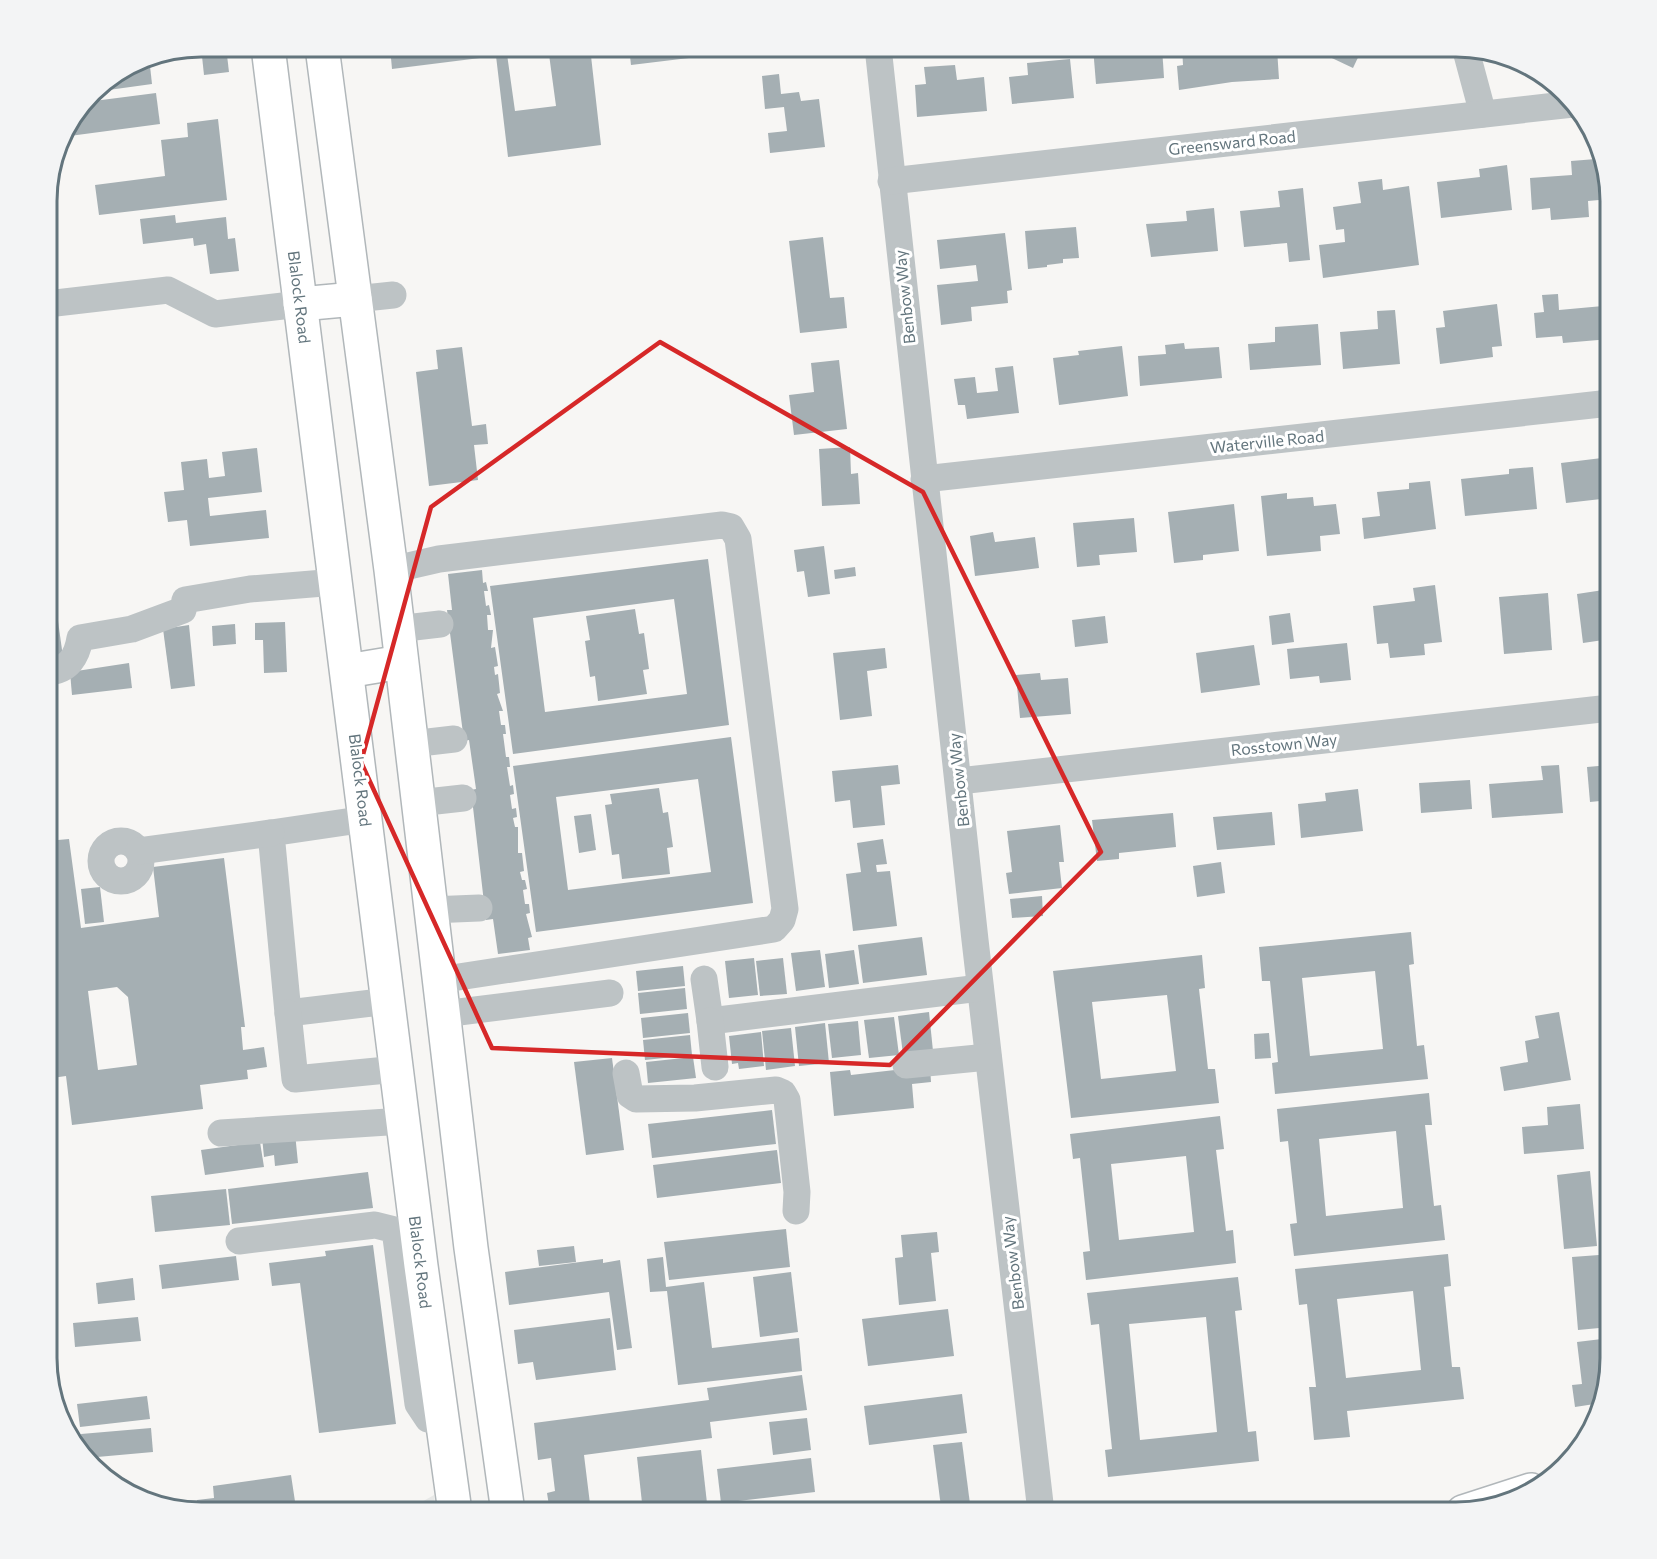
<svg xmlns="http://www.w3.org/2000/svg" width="1657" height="1559" font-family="Commissioner,sans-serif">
  <rect width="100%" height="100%" fill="#f7f6f4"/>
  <path fill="#e7e8e7" d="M 434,1495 L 436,1512 L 404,1512 Z"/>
  <g fill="#a5afb3" fill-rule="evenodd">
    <path d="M 201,47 L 226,47 L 229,72 L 204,75 Z"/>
    <path d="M 390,47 L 506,47 L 515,111 L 556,106 L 548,47 L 590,47 L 601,145 L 508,157 L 496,56 L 392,69 Z"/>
    <path d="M 629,47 L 687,47 L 689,58 L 631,65 Z"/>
    <path d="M 1093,47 L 1162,47 L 1164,78 L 1096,84 Z"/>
    <path d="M 1182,47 L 1289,47 L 1290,49 L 1277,49 L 1279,79 L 1232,82 L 1179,90 L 1177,66 L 1183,65 Z"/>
    <path d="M 1319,47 L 1363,47 L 1353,68 L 1317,51 Z"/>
    <path d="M 149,57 L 152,84 L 94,92 L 99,85 L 143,58 Z"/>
    <path d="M 1070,59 L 1074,98 L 1012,104 L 1009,77 L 1028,75 L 1027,63 Z"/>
    <path d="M 955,65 L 957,80 L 984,77 L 987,111 L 917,117 L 915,85 L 926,84 L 924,67 Z"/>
    <path d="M 779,74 L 781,94 L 799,92 L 801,101 L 819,99 L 825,147 L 770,153 L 768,133 L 787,131 L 784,107 L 765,109 L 762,76 Z"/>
    <path d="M 156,93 L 160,124 L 62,137 L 86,102 Z"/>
    <path d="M 218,119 L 227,200 L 99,215 L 95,185 L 165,176 L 161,140 L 188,137 L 187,123 Z"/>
    <path d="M 1596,159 L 1599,200 L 1588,201 L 1589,217 L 1551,220 L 1550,208 L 1532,210 L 1530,178 L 1572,175 L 1571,161 Z"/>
    <path d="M 1507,165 L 1512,210 L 1441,218 L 1437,182 L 1480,177 L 1479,169 Z"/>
    <path d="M 1382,179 L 1383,190 L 1409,186 L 1419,265 L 1323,278 L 1319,245 L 1345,242 L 1344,229 L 1336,230 L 1333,207 L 1361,203 L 1358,182 Z"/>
    <path d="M 1303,188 L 1310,260 L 1289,262 L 1287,243 L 1244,247 L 1240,211 L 1280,207 L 1278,191 Z"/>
    <path d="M 1214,208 L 1218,251 L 1151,257 L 1146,224 L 1187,221 L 1186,211 Z"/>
    <path d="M 175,215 L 176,223 L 226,217 L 228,239 L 235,238 L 239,271 L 210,274 L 206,244 L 194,246 L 193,238 L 143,244 L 140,219 Z"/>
    <path d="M 1076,227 L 1079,258 L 1063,259 L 1063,263 L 1047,265 L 1047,267 L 1028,269 L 1025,231 Z"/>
    <path d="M 1005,233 L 1012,290 L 1007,291 L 1008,303 L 971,307 L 972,321 L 941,325 L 937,285 L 978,281 L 976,265 L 940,269 L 937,240 Z"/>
    <path d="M 823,237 L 830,298 L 844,297 L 847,328 L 800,333 L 789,241 Z"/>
    <path d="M 1610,292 L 1610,339 L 1563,343 L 1562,336 L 1536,338 L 1534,313 L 1544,312 L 1542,295 L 1558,294 L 1559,310 L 1603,306 L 1602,293 Z"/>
    <path d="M 1497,304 L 1502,346 L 1492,347 L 1493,357 L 1440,364 L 1436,328 L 1445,327 L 1443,311 Z"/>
    <path d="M 1395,310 L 1400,364 L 1343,369 L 1340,332 L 1378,329 L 1377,311 Z"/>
    <path d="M 1318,324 L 1321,365 L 1250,370 L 1248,344 L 1275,342 L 1275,327 Z"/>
    <path d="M 1184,343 L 1185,349 L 1219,347 L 1222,378 L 1140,386 L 1138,356 L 1166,354 L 1165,345 Z"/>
    <path d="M 1122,346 L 1128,396 L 1059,405 L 1053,358 L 1079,355 L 1078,351 Z"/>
    <path d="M 462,347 L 472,426 L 486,424 L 488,444 L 474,445 L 478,480 L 429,486 L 416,372 L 438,369 L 436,350 Z"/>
    <path d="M 839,360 L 847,429 L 794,435 L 789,395 L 814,392 L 811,363 Z"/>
    <path d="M 1013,366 L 1019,413 L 967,419 L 965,405 L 958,405 L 954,379 L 975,377 L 977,393 L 998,391 L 995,368 Z"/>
    <path d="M 850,447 L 851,474 L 858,473 L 860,504 L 822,506 L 819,449 Z"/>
    <path d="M 257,448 L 262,492 L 208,498 L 210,516 L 266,510 L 269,538 L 190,546 L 187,520 L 168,522 L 164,492 L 184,490 L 181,462 L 207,459 L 209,478 L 225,476 L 222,452 Z"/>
    <path d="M 1610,457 L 1610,498 L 1566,503 L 1561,463 Z"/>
    <path d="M 1533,467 L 1537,509 L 1465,516 L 1461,479 L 1509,474 L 1509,469 Z"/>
    <path d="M 1430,481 L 1436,529 L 1364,539 L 1362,518 L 1380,516 L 1377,492 L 1409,489 L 1409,483 Z"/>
    <path d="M 1287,493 L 1287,499 L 1313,497 L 1314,506 L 1336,504 L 1340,534 L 1320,536 L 1321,551 L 1267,556 L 1261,496 Z"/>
    <path d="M 1234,504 L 1239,551 L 1203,555 L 1203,560 L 1174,563 L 1168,512 Z"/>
    <path d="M 1134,518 L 1137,552 L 1099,555 L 1100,565 L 1077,567 L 1073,523 Z"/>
    <path d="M 993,532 L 995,542 L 1035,537 L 1039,568 L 975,576 L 970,536 Z"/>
    <path d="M 824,546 L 830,594 L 808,597 L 804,571 L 797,572 L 794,550 Z"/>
    <path d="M 708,559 L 729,725 L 513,754 L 490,586 ZM 674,599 L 687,694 L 545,712 L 533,618 Z"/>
    <path d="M 855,567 L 856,576 L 835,579 L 834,570 Z"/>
    <path d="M 482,570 L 483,583 L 486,582 L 488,591 L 484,591 L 486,606 L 489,605 L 491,615 L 487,615 L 488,630 L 493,630 L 491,648 L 495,647 L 498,666 L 494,667 L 495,675 L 498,674 L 500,693 L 497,694 L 503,711 L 499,711 L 501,725 L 505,725 L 506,734 L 503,734 L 506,757 L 509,757 L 510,767 L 507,767 L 510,786 L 513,785 L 514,794 L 510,795 L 512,809 L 516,808 L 517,817 L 513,818 L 515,827 L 518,827 L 518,853 L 522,853 L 524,871 L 520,872 L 522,880 L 525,880 L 527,889 L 523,890 L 525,904 L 529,904 L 530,913 L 526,914 L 532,937 L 528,938 L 530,950 L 498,954 L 493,919 L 486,920 L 471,790 L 476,789 L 469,740 L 464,741 L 447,610 L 452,610 L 448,574 Z"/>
    <path d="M 1435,585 L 1442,642 L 1424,644 L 1425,655 L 1390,658 L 1388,643 L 1377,644 L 1373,606 L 1415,601 L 1413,588 Z"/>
    <path d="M 1610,589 L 1610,639 L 1583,643 L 1577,594 Z"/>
    <path d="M 1548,593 L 1552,650 L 1504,654 L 1499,597 Z"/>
    <path d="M 635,609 L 639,634 L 644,633 L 649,669 L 643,670 L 647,694 L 598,701 L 595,676 L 590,677 L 585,641 L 590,640 L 586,616 Z"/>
    <path d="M 1290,613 L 1294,642 L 1272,645 L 1269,616 Z"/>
    <path d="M 1105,616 L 1108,643 L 1075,647 L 1072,620 Z"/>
    <path d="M 58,621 L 63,657 L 47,659 L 47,622 Z"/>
    <path d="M 285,622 L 287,672 L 264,673 L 263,640 L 255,640 L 255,623 Z"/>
    <path d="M 235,624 L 236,644 L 213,646 L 212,626 Z"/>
    <path d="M 189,625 L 195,686 L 171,689 L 163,629 Z"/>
    <path d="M 1347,643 L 1351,680 L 1320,683 L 1319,676 L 1290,679 L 1287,649 Z"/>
    <path d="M 1254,645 L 1260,685 L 1201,693 L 1196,653 Z"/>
    <path d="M 885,648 L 887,668 L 867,671 L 872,716 L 840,720 L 833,653 Z"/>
    <path d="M 129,663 L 132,688 L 72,695 L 70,672 Z"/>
    <path d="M 1040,673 L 1041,680 L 1068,678 L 1071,714 L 1020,718 L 1016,675 Z"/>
    <path d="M 731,737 L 753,903 L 536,932 L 513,766 ZM 698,779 L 711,872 L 568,890 L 556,797 Z"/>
    <path d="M 898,765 L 900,784 L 881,786 L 885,825 L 853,828 L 850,800 L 835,802 L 832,771 Z"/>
    <path d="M 1559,765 L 1563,813 L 1492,818 L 1489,784 L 1543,780 L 1541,766 Z"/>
    <path d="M 1610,765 L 1610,800 L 1590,802 L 1587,767 Z"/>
    <path d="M 1470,780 L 1472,809 L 1421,813 L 1419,783 Z"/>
    <path d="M 659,788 L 663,813 L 668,812 L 673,847 L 667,848 L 670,874 L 622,879 L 619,854 L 612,855 L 605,805 L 612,804 L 610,794 Z"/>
    <path d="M 1358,789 L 1363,831 L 1301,838 L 1298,804 L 1326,801 L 1325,793 Z"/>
    <path d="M 1272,812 L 1275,845 L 1217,850 L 1213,817 Z"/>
    <path d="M 1173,813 L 1176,847 L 1119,853 L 1119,859 L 1097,861 L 1092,820 Z"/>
    <path d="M 591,814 L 596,850 L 579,853 L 574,816 Z"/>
    <path d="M 1060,825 L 1064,862 L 1059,862 L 1062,888 L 1009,894 L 1006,873 L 1012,872 L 1007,831 Z"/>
    <path d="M 69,839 L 81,928 L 159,917 L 153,867 L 224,858 L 245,1027 L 241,1027 L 243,1050 L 264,1047 L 267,1067 L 247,1070 L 248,1079 L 200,1085 L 203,1109 L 72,1125 L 66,1076 L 52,1078 L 47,1040 L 47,841 ZM 117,987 L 128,997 L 137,1065 L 98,1070 L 88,991 Z"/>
    <path d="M 883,839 L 887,864 L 876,865 L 877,872 L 890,871 L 897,926 L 853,931 L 846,874 L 861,872 L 857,843 Z"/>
    <path d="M 1221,862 L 1225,893 L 1197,897 L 1193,866 Z"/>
    <path d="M 100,887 L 104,922 L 85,924 L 81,889 Z"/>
    <path d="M 1042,896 L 1043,916 L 1012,918 L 1010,899 Z"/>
    <path d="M 1411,932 L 1414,964 L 1409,965 L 1417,1046 L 1424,1045 L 1428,1079 L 1275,1094 L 1272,1063 L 1278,1062 L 1270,981 L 1262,981 L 1259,947 ZM 1375,971 L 1383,1049 L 1310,1056 L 1302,978 Z"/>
    <path d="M 922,937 L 927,975 L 863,983 L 858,945 Z"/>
    <path d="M 820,950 L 825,987 L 796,991 L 791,953 Z"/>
    <path d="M 854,950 L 859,984 L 829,988 L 825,954 Z"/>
    <path d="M 1202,955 L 1205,988 L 1199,989 L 1208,1069 L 1215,1069 L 1219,1103 L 1071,1118 L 1053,971 ZM 1167,995 L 1176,1071 L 1101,1079 L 1092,1002 Z"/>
    <path d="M 754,958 L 758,995 L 729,998 L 725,961 Z"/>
    <path d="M 783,958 L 787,994 L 760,996 L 756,961 Z"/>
    <path d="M 683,966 L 685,986 L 638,991 L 636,971 Z"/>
    <path d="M 685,988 L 687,1009 L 640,1014 L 638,993 Z"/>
    <path d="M 929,1012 L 933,1051 L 903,1054 L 898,1016 Z"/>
    <path d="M 1559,1012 L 1571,1080 L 1504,1091 L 1500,1067 L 1528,1062 L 1525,1041 L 1539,1038 L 1535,1016 Z"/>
    <path d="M 688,1013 L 690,1033 L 643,1038 L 641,1018 Z"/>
    <path d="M 894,1017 L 899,1055 L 869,1058 L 864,1020 Z"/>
    <path d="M 858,1021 L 861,1055 L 832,1058 L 828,1024 Z"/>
    <path d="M 825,1023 L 829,1063 L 799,1066 L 795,1027 Z"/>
    <path d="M 791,1028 L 795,1066 L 766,1070 L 762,1031 Z"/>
    <path d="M 761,1032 L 764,1066 L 739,1069 L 738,1063 L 732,1064 L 729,1036 Z"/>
    <path d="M 1269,1033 L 1271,1058 L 1255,1059 L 1254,1034 Z"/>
    <path d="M 690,1035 L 692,1055 L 645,1060 L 643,1040 Z"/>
    <path d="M 693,1057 L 696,1078 L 648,1083 L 646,1062 Z"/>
    <path d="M 612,1058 L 624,1150 L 586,1155 L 574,1062 Z"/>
    <path d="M 930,1066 L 931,1082 L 912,1084 L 914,1108 L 834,1116 L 830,1072 L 850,1070 L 851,1075 Z"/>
    <path d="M 1429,1093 L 1432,1125 L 1425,1125 L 1434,1206 L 1441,1205 L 1445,1240 L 1294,1256 L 1290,1224 L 1297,1223 L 1288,1141 L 1280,1142 L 1277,1109 ZM 1396,1131 L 1403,1208 L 1326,1216 L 1319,1139 Z"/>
    <path d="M 1580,1104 L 1584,1149 L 1524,1154 L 1522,1127 L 1548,1125 L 1547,1107 Z"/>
    <path d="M 772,1110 L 776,1144 L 652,1158 L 648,1124 Z"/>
    <path d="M 1220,1116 L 1224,1149 L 1216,1150 L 1226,1231 L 1233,1230 L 1236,1263 L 1086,1280 L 1083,1252 L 1090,1251 L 1080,1158 L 1073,1159 L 1070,1134 ZM 1186,1156 L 1194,1232 L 1119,1240 L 1111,1164 Z"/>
    <path d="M 295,1133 L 298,1163 L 275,1166 L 274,1155 L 264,1157 L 262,1137 Z"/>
    <path d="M 260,1142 L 264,1167 L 205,1175 L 201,1150 Z"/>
    <path d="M 777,1150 L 781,1183 L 657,1198 L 653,1165 Z"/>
    <path d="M 1590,1171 L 1597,1246 L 1564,1249 L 1557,1175 Z"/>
    <path d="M 368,1172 L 373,1208 L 232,1224 L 228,1189 Z"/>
    <path d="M 226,1189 L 230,1225 L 155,1232 L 151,1196 Z"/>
    <path d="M 786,1229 L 790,1267 L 669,1280 L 664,1242 Z"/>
    <path d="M 937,1232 L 939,1252 L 931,1253 L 936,1301 L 899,1305 L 895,1258 L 903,1257 L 901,1235 Z"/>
    <path d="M 373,1245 L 396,1424 L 319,1433 L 300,1283 L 272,1286 L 269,1263 L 326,1256 L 325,1251 Z"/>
    <path d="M 574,1246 L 576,1262 L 539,1266 L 537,1250 Z"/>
    <path d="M 1448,1254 L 1451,1286 L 1444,1287 L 1452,1367 L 1460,1367 L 1464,1399 L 1347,1411 L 1350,1437 L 1314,1440 L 1309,1387 L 1316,1387 L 1307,1304 L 1299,1305 L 1295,1269 ZM 1413,1291 L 1421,1370 L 1346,1378 L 1337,1299 Z"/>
    <path d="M 1599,1255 L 1601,1276 L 1609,1275 L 1610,1327 L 1578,1330 L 1572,1257 Z"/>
    <path d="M 236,1256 L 239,1280 L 162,1289 L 159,1265 Z"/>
    <path d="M 663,1257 L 666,1287 L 704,1282 L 712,1348 L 799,1338 L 802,1371 L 678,1385 L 667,1291 L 650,1292 L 647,1259 Z"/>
    <path d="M 603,1259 L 603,1263 L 620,1260 L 632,1348 L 617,1350 L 609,1292 L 509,1305 L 505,1272 Z"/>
    <path d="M 791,1272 L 798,1332 L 760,1337 L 753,1277 Z"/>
    <path d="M 1238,1277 L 1242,1310 L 1235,1311 L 1248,1432 L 1256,1431 L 1259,1461 L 1108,1477 L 1105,1450 L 1112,1449 L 1099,1324 L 1091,1325 L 1087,1293 ZM 1206,1317 L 1217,1432 L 1140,1440 L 1129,1324 Z"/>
    <path d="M 133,1278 L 135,1300 L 98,1304 L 96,1283 Z"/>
    <path d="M 948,1309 L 954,1356 L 868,1366 L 862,1319 Z"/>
    <path d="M 138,1317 L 141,1341 L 75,1347 L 73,1323 Z"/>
    <path d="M 610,1318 L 616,1370 L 536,1380 L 533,1362 L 518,1364 L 514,1330 Z"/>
    <path d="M 1610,1338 L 1610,1358 L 1601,1403 L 1575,1407 L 1572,1385 L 1582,1384 L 1577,1342 Z"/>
    <path d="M 802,1375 L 807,1410 L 710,1422 L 712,1438 L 584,1455 L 591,1512 L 550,1512 L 547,1493 L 555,1491 L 551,1458 L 538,1460 L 534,1423 L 709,1400 L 707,1388 Z"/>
    <path d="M 962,1394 L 967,1433 L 869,1445 L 864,1406 Z"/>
    <path d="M 147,1396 L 150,1419 L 80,1427 L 77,1404 Z"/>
    <path d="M 807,1418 L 811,1450 L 773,1455 L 769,1422 Z"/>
    <path d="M 151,1428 L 153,1452 L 86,1458 L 83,1454 L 81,1434 Z"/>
    <path d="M 962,1442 L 970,1504 L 941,1507 L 933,1445 Z"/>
    <path d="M 701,1450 L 708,1512 L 643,1512 L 637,1457 Z"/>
    <path d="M 811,1458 L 815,1492 L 721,1503 L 717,1469 Z"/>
    <path d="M 291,1475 L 296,1508 L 268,1512 L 198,1512 L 197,1500 L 214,1498 L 213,1486 Z"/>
  </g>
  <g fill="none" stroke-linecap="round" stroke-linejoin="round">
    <g stroke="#b1b7ba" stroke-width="36">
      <g id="major">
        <path d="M 268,47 L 421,1266 L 455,1512"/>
        <path d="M 322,47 L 391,570 L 471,1248 L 508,1512"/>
        <path d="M 300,304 L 355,299"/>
        <path d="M 347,671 L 401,662"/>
        <path d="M 1463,1512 L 1531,1490"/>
      </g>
    </g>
    <g stroke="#bdc3c5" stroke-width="27">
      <path d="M 878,47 L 975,940 L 1041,1512"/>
      <path d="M 1465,47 L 1483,114"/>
      <path d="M 891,181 L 1573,104"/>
      <path d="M 355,299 L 393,295"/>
      <path d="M 47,304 L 168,290 L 215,314 L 300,304"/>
      <path d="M 924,479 L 1610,403"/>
      <path d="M 391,570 L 439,559 L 722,525 L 731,527 L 738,539 L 785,909 L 782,920 L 774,929 L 439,980"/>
      <path d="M 397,629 L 440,624"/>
      <path d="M 47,672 C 68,671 77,657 80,638 L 132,629 L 183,610 L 185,600 L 250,589 L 336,582"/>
      <path d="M 411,744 L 454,739"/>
      <path d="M 959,781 L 1610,708"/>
      <path d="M 418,803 L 463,798"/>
      <path d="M 366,819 L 271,833 L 288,1013 L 389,1001"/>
      <circle cx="121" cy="861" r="20"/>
      <path d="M 139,851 L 271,833"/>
      <path d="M 430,910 L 479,908"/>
      <path d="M 704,979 L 710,1021 L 980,988"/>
      <path d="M 288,1013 L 295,1079 L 397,1069"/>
      <path d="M 443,1014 L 610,993"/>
      <path d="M 710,1021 L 715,1067"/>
      <path d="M 906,1065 L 988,1057"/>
      <path d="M 626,1073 L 630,1095 L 636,1099 L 695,1098 L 776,1090 L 783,1093 L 787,1100 L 797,1192 L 796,1211"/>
      <path d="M 221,1133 L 403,1121"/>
      <path d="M 239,1241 L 375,1225 L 395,1230 L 418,1404 L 428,1419 L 442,1422"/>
    </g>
    <use href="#major" stroke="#fff" stroke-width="33"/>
  </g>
  <path fill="none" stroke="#d62828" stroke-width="4.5" stroke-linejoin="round" d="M 660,342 L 923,492 L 1101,852 L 890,1065 L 492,1048 L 361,762 L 431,507 Z"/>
  <g text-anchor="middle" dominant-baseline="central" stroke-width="6" stroke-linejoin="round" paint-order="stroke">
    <g font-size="16" fill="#63757d" stroke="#fff">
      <text transform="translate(1232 142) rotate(-6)">Greensward Road</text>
      <text transform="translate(300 297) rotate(83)">Blalock Road</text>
      <text transform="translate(904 297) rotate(-96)">Benbow Way</text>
      <text transform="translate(1267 441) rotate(-6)">Waterville Road</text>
      <text transform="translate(1284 744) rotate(-6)">Rosstown Way</text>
      <text transform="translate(361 780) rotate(83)">Blalock Road</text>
      <text transform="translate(958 780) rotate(-96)">Benbow Way</text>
      <text transform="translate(421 1262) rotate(83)">Blalock Road</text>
      <text transform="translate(1012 1263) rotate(-97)">Benbow Way</text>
    </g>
  </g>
  <path d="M0 0H1657V1559H0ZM201 57H1456A144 144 0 0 1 1600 201V1358A144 144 0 0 1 1456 1502H201A144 144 0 0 1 57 1358V201A144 144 0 0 1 201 57Z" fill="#f3f4f5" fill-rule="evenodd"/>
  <path fill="none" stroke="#63757d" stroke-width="3" d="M201 57H1456A144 144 0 0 1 1600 201V1358A144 144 0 0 1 1456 1502H201A144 144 0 0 1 57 1358V201A144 144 0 0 1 201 57Z"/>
</svg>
